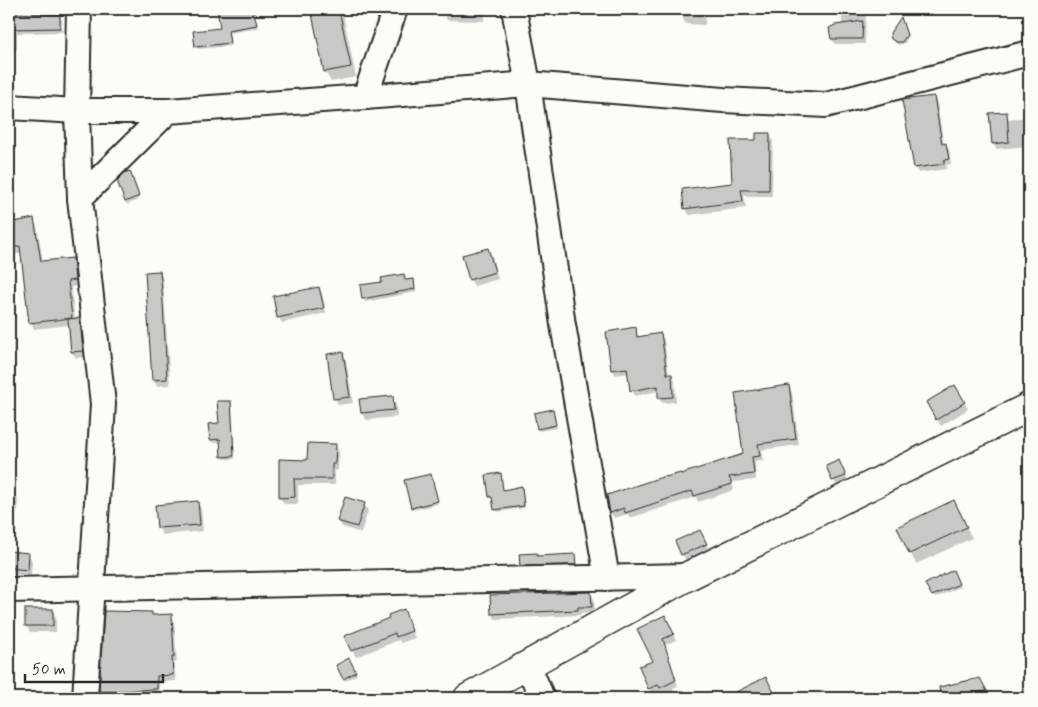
<svg xmlns="http://www.w3.org/2000/svg" width="1038" height="707" font-family="Mynerve,sans-serif">
  <rect width="100%" height="100%" fill="#fdfcf7"/>
  <filter id="ink" filterUnits="userSpaceOnUse"><feTurbulence type="fractalNoise" baseFrequency=".02" numOctaves="2"/><feDisplacementMap in="SourceGraphic" scale="10" xChannelSelector="R" yChannelSelector="G"/><feConvolveMatrix kernelMatrix="1 2 1 2 8 2 1 2 1" color-interpolation-filters="sRGB"/></filter>
  <g filter="url(#ink)">
    <g fill="#0003">
      <path d="M 218,9 L 253,9 L 258,28 L 229,33 L 231,46 L 198,49 L 196,46 L 222,29 Z"/>
      <path d="M 312,9 L 342,9 L 356,77 L 331,82 L 325,72 Z"/>
      <path d="M 444,9 L 485,9 L 484,21 L 447,20 L 444,14 Z"/>
      <path d="M 683,9 L 705,9 L 705,25 L 686,24 L 683,19 Z"/>
      <path d="M 842,9 L 866,9 L 865,44 L 835,44 L 832,39 L 830,29 L 842,23 Z"/>
      <path d="M 9,14 L 59,15 L 62,20 L 62,32 L 17,33 L 17,50 L 9,50 Z"/>
      <path d="M 902,21 L 908,36 L 905,43 L 898,45 L 893,39 Z"/>
      <path d="M 934,97 L 937,103 L 944,145 L 946,144 L 949,150 L 951,164 L 946,165 L 947,169 L 918,173 L 915,167 Z"/>
      <path d="M 1006,113 L 1009,119 L 1029,117 L 1029,143 L 1028,143 L 1029,146 L 996,149 L 993,143 Z"/>
      <path d="M 770,134 L 773,141 L 772,196 L 744,196 L 746,208 L 689,215 L 686,209 L 733,184 L 757,141 Z"/>
      <path d="M 131,176 L 140,199 L 127,205 L 118,181 Z"/>
      <path d="M 34,220 L 37,226 L 43,262 L 72,259 L 76,266 L 78,286 L 71,287 L 75,320 L 79,319 L 83,326 L 86,357 L 76,358 L 72,352 L 70,325 L 34,329 L 31,322 L 22,253 L 9,256 L 9,225 Z"/>
      <path d="M 488,249 L 492,256 L 498,279 L 474,286 L 470,279 Z"/>
      <path d="M 159,272 L 163,279 L 170,385 L 157,386 L 153,379 Z"/>
      <path d="M 403,275 L 405,281 L 413,280 L 416,292 L 365,302 L 363,299 L 384,283 Z"/>
      <path d="M 319,288 L 322,293 L 326,313 L 282,323 L 278,317 Z"/>
      <path d="M 9,319 L 11,322 L 15,355 L 9,356 Z"/>
      <path d="M 635,328 L 639,338 L 661,335 L 664,340 L 669,375 L 672,375 L 675,380 L 676,402 L 662,403 L 659,398 L 659,391 L 635,396 L 632,390 L 629,373 L 616,375 L 612,370 L 607,333 Z"/>
      <path d="M 343,353 L 346,360 L 353,403 L 338,405 L 335,398 Z"/>
      <path d="M 789,386 L 792,392 L 799,445 L 761,450 L 763,461 L 755,462 L 756,480 L 732,482 L 734,490 L 698,502 L 696,497 L 630,518 L 628,514 L 614,518 L 611,513 L 681,475 L 744,455 Z"/>
      <path d="M 955,386 L 968,409 L 941,426 L 927,403 Z"/>
      <path d="M 392,398 L 396,404 L 397,417 L 366,420 L 362,413 L 361,401 Z"/>
      <path d="M 230,402 L 232,405 L 235,459 L 224,459 L 221,442 L 213,443 L 211,440 Z"/>
      <path d="M 553,411 L 557,428 L 539,431 L 538,428 Z"/>
      <path d="M 335,445 L 339,452 L 338,470 L 335,471 L 335,485 L 298,485 L 298,504 L 284,504 L 280,497 L 280,461 L 309,461 Z"/>
      <path d="M 839,461 L 849,483 L 837,487 L 828,467 Z"/>
      <path d="M 500,474 L 503,491 L 522,488 L 525,508 L 497,512 L 494,499 L 491,497 Z"/>
      <path d="M 432,479 L 438,504 L 414,510 L 412,507 Z"/>
      <path d="M 9,493 L 15,493 L 18,499 L 18,512 L 9,512 Z"/>
      <path d="M 197,502 L 201,509 L 203,531 L 162,535 L 159,528 L 157,506 Z"/>
      <path d="M 364,504 L 368,511 L 361,533 L 342,527 L 338,520 Z"/>
      <path d="M 959,512 L 972,538 L 916,564 L 898,528 Z"/>
      <path d="M 704,538 L 709,551 L 686,561 L 676,542 Z"/>
      <path d="M 9,553 L 28,554 L 32,561 L 31,576 L 9,574 Z"/>
      <path d="M 574,555 L 577,567 L 523,568 L 521,565 L 538,557 Z"/>
      <path d="M 953,572 L 960,587 L 935,598 L 926,585 Z"/>
      <path d="M 590,593 L 594,599 L 595,612 L 580,613 L 581,615 L 495,619 L 492,613 Z"/>
      <path d="M 52,611 L 56,617 L 56,632 L 30,632 L 26,626 Z"/>
      <path d="M 105,612 L 151,613 L 153,616 L 171,615 L 174,621 L 177,662 L 174,663 L 176,681 L 159,682 L 160,694 L 104,698 L 100,692 Z"/>
      <path d="M 407,617 L 415,638 L 401,643 L 399,640 L 356,657 L 352,650 Z"/>
      <path d="M 664,617 L 676,640 L 665,645 L 678,686 L 673,688 L 678,698 L 653,698 L 641,666 L 654,661 Z"/>
      <path d="M 349,659 L 357,675 L 345,681 L 337,665 Z"/>
      <path d="M 984,686 L 990,698 L 942,697 Z"/>
      <path d="M 524,693 L 527,698 L 511,698 Z"/>
    </g>
    <g fill="#c9c8c4" stroke="#2b2b2b">
      <path d="M 217,9 L 253,9 L 257,25 L 228,30 L 230,43 L 195,47 L 193,31 L 220,28 Z"/>
      <path d="M 311,9 L 339,9 L 351,67 L 324,72 Z"/>
      <path d="M 9,13 L 60,14 L 60,28 L 9,29 Z"/>
      <path d="M 901,17 L 907,35 L 902,42 L 896,42 L 891,39 L 890,33 Z"/>
      <path d="M 863,21 L 862,39 L 831,39 L 829,28 L 835,25 Z"/>
      <path d="M 934,96 L 942,144 L 946,143 L 949,159 L 944,160 L 944,164 L 914,168 L 902,100 Z"/>
      <path d="M 1007,112 L 1009,142 L 992,144 L 989,113 Z"/>
      <path d="M 756,133 L 770,133 L 769,190 L 741,190 L 743,201 L 684,209 L 682,189 L 732,183 L 730,140 L 756,140 Z"/>
      <path d="M 130,171 L 139,196 L 125,202 L 117,181 L 124,173 Z"/>
      <path d="M 34,218 L 41,261 L 73,258 L 75,280 L 68,281 L 72,318 L 29,323 L 20,246 L 9,249 L 9,223 Z"/>
      <path d="M 488,248 L 495,272 L 469,280 L 462,255 Z"/>
      <path d="M 160,271 L 163,303 L 167,379 L 152,380 L 145,272 Z"/>
      <path d="M 404,274 L 405,280 L 414,279 L 415,289 L 362,299 L 360,285 L 382,282 L 381,278 Z"/>
      <path d="M 319,287 L 324,308 L 277,318 L 273,296 Z"/>
      <path d="M 80,318 L 83,351 L 71,352 L 68,319 Z"/>
      <path d="M 636,327 L 637,337 L 661,333 L 667,374 L 672,374 L 673,397 L 658,398 L 658,386 L 630,391 L 627,368 L 611,370 L 606,332 Z"/>
      <path d="M 343,352 L 350,397 L 333,399 L 327,354 Z"/>
      <path d="M 789,385 L 796,439 L 758,444 L 760,456 L 752,457 L 754,474 L 729,477 L 732,484 L 694,496 L 692,491 L 625,513 L 624,508 L 610,513 L 607,495 L 665,476 L 665,477 L 681,473 L 681,474 L 743,454 L 735,393 Z"/>
      <path d="M 955,385 L 965,402 L 936,420 L 926,402 Z"/>
      <path d="M 393,396 L 394,410 L 361,413 L 359,399 Z"/>
      <path d="M 217,401 L 231,401 L 234,456 L 221,457 L 220,439 L 210,440 L 208,424 L 219,423 Z"/>
      <path d="M 553,409 L 556,425 L 537,429 L 534,413 Z"/>
      <path d="M 308,443 L 336,444 L 335,464 L 332,464 L 332,479 L 294,479 L 295,497 L 279,498 L 279,459 L 307,460 Z"/>
      <path d="M 839,460 L 846,476 L 832,481 L 826,466 Z"/>
      <path d="M 501,473 L 503,490 L 522,486 L 524,506 L 494,510 L 492,497 L 489,497 L 486,475 Z"/>
      <path d="M 431,474 L 438,501 L 411,508 L 404,480 Z"/>
      <path d="M 345,497 L 365,503 L 357,527 L 337,521 Z"/>
      <path d="M 954,500 L 967,527 L 909,554 L 897,527 Z"/>
      <path d="M 198,501 L 200,525 L 157,528 L 155,505 Z"/>
      <path d="M 700,530 L 707,544 L 681,555 L 675,541 Z"/>
      <path d="M 9,551 L 29,553 L 28,570 L 9,568 Z"/>
      <path d="M 537,553 L 537,556 L 575,554 L 576,565 L 520,566 L 519,554 Z"/>
      <path d="M 953,570 L 959,584 L 932,596 L 925,584 Z"/>
      <path d="M 591,592 L 592,607 L 578,607 L 578,610 L 491,614 L 490,595 Z"/>
      <rect x="25" y="609" width="28" height="17"/>
      <path d="M 404,609 L 412,631 L 396,637 L 395,633 L 351,651 L 344,636 L 389,618 L 388,615 Z"/>
      <path d="M 104,611 L 152,612 L 152,615 L 172,614 L 174,657 L 172,657 L 173,675 L 157,676 L 157,689 L 99,692 Z"/>
      <path d="M 665,615 L 674,634 L 663,639 L 676,680 L 660,688 L 658,685 L 648,689 L 639,666 L 653,661 L 637,629 Z"/>
      <path d="M 349,658 L 356,672 L 343,679 L 336,665 Z"/>
      <path d="M 766,677 L 777,698 L 724,698 Z"/>
      <path d="M 980,678 L 987,691 L 974,693 L 975,698 L 956,698 L 955,696 L 941,698 L 939,687 Z"/>
    </g>
    <g fill="none" stroke-linecap="round" stroke-linejoin="round">
      <g stroke="#2b2b2b" stroke-width="28">
        <g id="minor">
          <path d="M 79,9 L 77,111 L 80,198 L 103,404 L 85,698"/>
          <path d="M 514,9 L 528,84 L 563,325 L 607,578"/>
          <path d="M 365,97 L 528,84 L 723,100 L 826,105 L 1029,53"/>
          <path d="M 9,107 L 77,111 L 168,111"/>
          <path d="M 80,198 L 168,111 L 365,97 L 395,9"/>
          <path d="M 9,590 L 688,576"/>
          <path d="M 528,665 L 542,698"/>
        </g>
      </g>
      <g stroke="#2b2b2b" stroke-width="31">
        <path id="major" d="M 468,698 L 688,576 L 1029,407"/>
      </g>
      <use href="#minor" stroke="#fdfcf7" stroke-width="24"/>
      <use href="#major" stroke="#fdfcf7" stroke-width="28"/>
    </g>
  </g>
  <rect width="1038" height="707" fill="none" stroke="#fdfcf7" stroke-width="30"/>
  <rect x="15" y="15" width="1008" height="677" fill="none" stroke="#2b2b2b" stroke-width="2" filter="url(#ink)"/>
  <path d="M25 674v8h138v-8" fill="none" stroke="#2b2b2b" stroke-width="2.5"/>
  <text x="32" y="674" font-size="15" fill="#2b2b2b" stroke="#fdfcf7" stroke-width="4" paint-order="stroke">50 m</text>
</svg>
